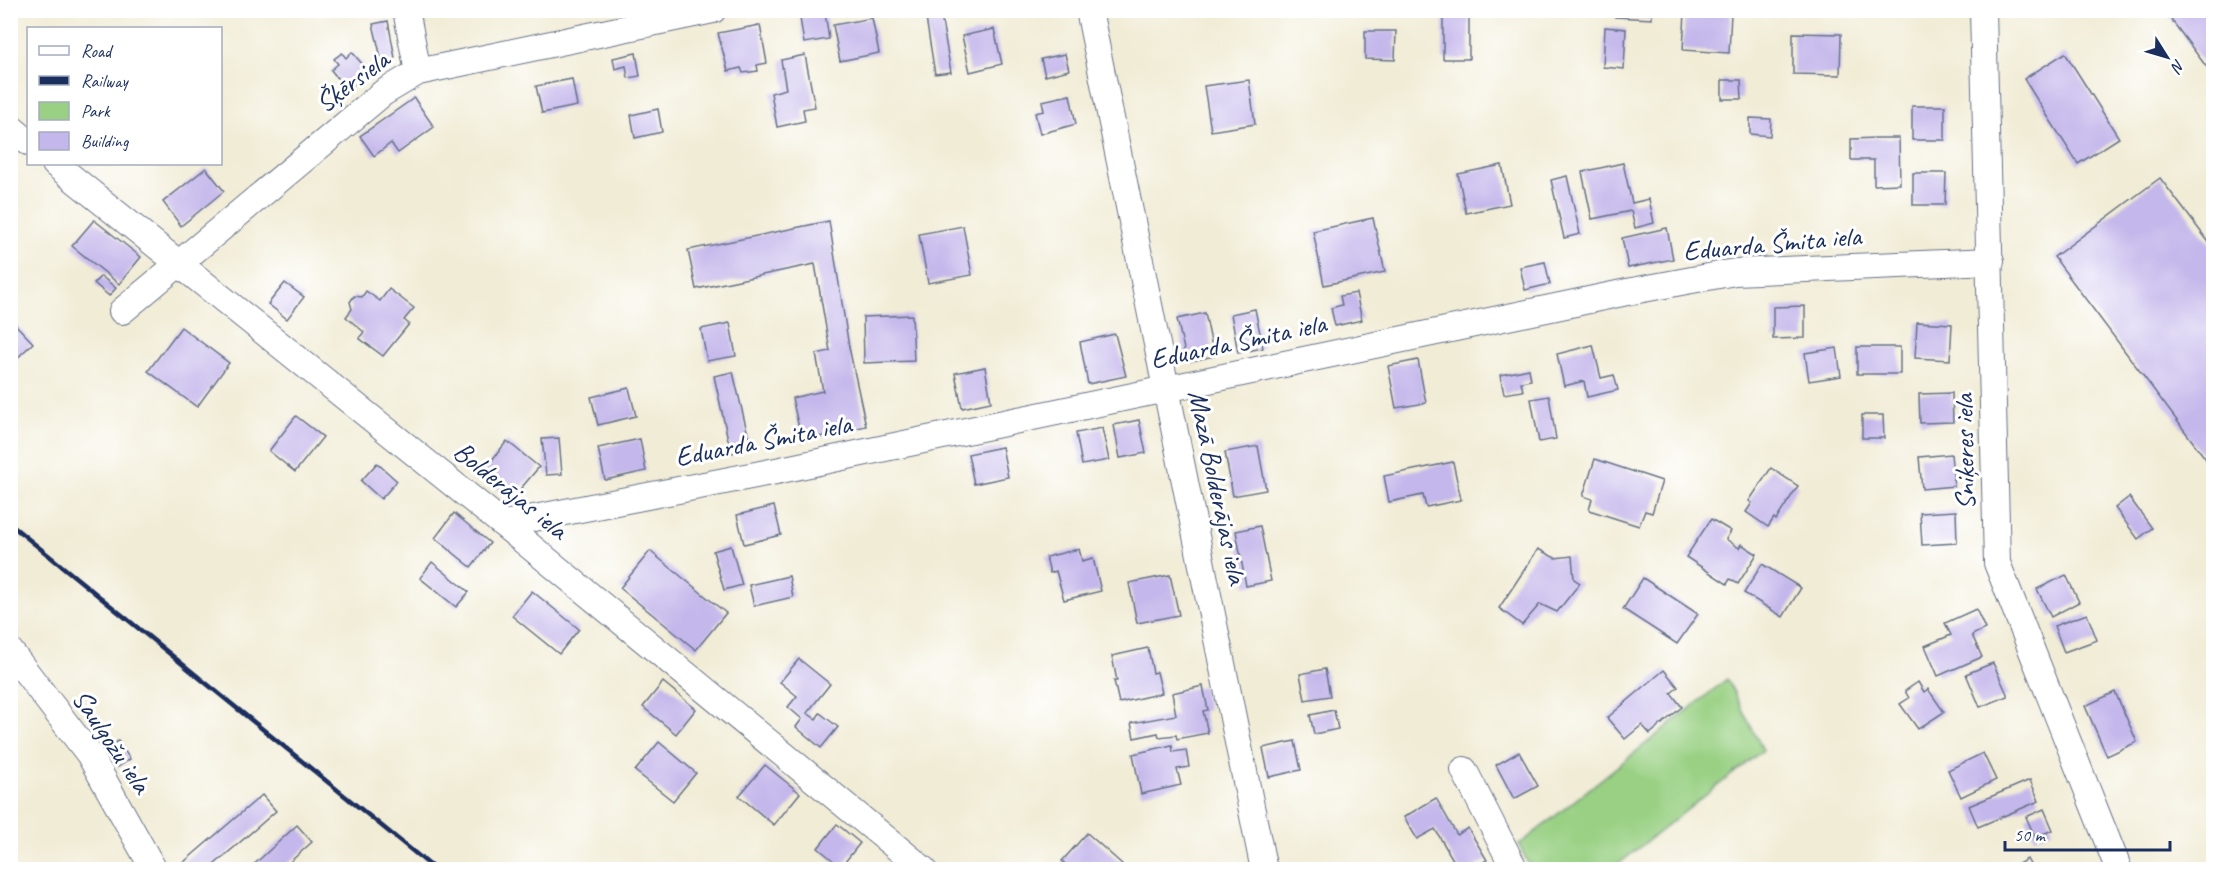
<svg xmlns="http://www.w3.org/2000/svg" width="2224" height="880" font-family="Caveat,sans-serif">
  <rect width="100%" height="100%" fill="#fff"/>
  <filter id="ink" filterUnits="userSpaceOnUse"><feTurbulence type="fractalNoise" baseFrequency=".0167" numOctaves="2"/><feDisplacementMap in="SourceGraphic" scale="12" xChannelSelector="R" yChannelSelector="G"/><feConvolveMatrix kernelMatrix="1 2 1 2 8 2 1 2 1" color-interpolation-filters="sRGB"/></filter>
  <filter id="wash" filterUnits="userSpaceOnUse"><feTurbulence type="fractalNoise" baseFrequency=".008" numOctaves="4" result="noise"/><feDisplacementMap in="SourceGraphic" scale="24" xChannelSelector="R" yChannelSelector="G"/><feGaussianBlur stdDeviation="1.35" result="paint"/><feColorMatrix in="noise" values="0 0 0 0 0 0 0 0 0 0 0 0 0 0 0 0 0 1.4 0 .05"/><feComposite in="paint" operator="in"/></filter>
  <g filter="url(#wash)">
    <rect width="100%" height="100%" fill="#f1ecd5"/>
    <path fill="#99d083" stroke="#5a8070" stroke-width="1.5" d="M 1727,679 L 1763,750 L 1612,869 L 1531,869 L 1519,845 Z"/>
    <g id="blocks">
      <g fill="#c4b7eb">
        <path d="M 940,10 L 951,72 L 935,74 L 925,12 Z"/>
        <path d="M 1616,10 L 1652,10 L 1652,19 L 1615,17 Z"/>
        <path d="M 2164,10 L 2214,10 L 2214,77 Z"/>
        <path d="M 1685,11 L 1731,13 L 1729,53 L 1683,50 Z"/>
        <path d="M 825,13 L 829,39 L 804,43 L 800,18 Z"/>
        <rect x="1443" y="17" width="26" height="42"/>
        <path d="M 872,18 L 879,53 L 840,61 L 833,25 Z"/>
        <path d="M 388,21 L 395,58 L 383,66 L 373,24 Z"/>
        <path d="M 760,25 L 767,63 L 757,65 L 758,71 L 743,73 L 741,68 L 728,71 L 718,33 Z"/>
        <path d="M 1605,27 L 1626,29 L 1624,69 L 1603,67 Z"/>
        <path d="M 994,29 L 1002,64 L 970,72 L 962,36 Z"/>
        <path d="M 1365,31 L 1396,31 L 1395,60 L 1365,59 Z"/>
        <path d="M 1793,33 L 1841,34 L 1840,75 L 1793,74 Z"/>
        <path d="M 352,52 L 369,72 L 347,90 L 331,70 L 338,64 L 334,59 L 342,53 L 346,58 Z"/>
        <path d="M 636,53 L 640,76 L 628,78 L 626,66 L 615,69 L 613,58 Z"/>
        <path d="M 2065,53 L 2119,138 L 2078,164 L 2024,79 Z"/>
        <path d="M 1065,54 L 1069,70 L 1045,76 L 1041,59 Z"/>
        <path d="M 805,55 L 815,107 L 803,109 L 805,121 L 777,127 L 771,93 L 786,89 L 781,60 Z"/>
        <path d="M 572,79 L 577,106 L 542,113 L 536,86 Z"/>
        <path d="M 1249,80 L 1255,124 L 1211,131 L 1204,86 Z"/>
        <path d="M 1722,80 L 1741,80 L 1742,99 L 1722,99 Z"/>
        <path d="M 1070,95 L 1076,124 L 1040,134 L 1035,113 L 1044,111 L 1042,101 Z"/>
        <path d="M 414,98 L 434,127 L 398,153 L 391,143 L 374,156 L 360,136 Z"/>
        <rect x="1912" y="106" width="33" height="34"/>
        <path d="M 658,109 L 662,132 L 635,138 L 631,115 Z"/>
        <path d="M 1750,118 L 1771,119 L 1770,136 L 1750,134 Z"/>
        <path d="M 1876,138 L 1899,138 L 1900,184 L 1874,185 L 1874,160 L 1851,160 L 1851,139 Z"/>
        <path d="M 1623,163 L 1632,203 L 1649,199 L 1654,223 L 1635,228 L 1631,211 L 1592,219 L 1582,172 Z"/>
        <path d="M 1502,165 L 1510,204 L 1466,213 L 1458,174 Z"/>
        <path d="M 206,168 L 224,191 L 181,226 L 163,202 Z"/>
        <path d="M 1913,173 L 1946,173 L 1945,205 L 1913,205 Z"/>
        <path d="M 1567,176 L 1580,234 L 1564,238 L 1551,180 Z"/>
        <path d="M 2160,178 L 2214,249 L 2214,470 L 2054,257 Z"/>
        <path d="M 1373,218 L 1385,272 L 1324,285 L 1313,231 Z"/>
        <path d="M 94,220 L 141,257 L 119,284 L 72,246 Z"/>
        <path d="M 829,221 L 849,347 L 866,426 L 802,441 L 792,398 L 823,391 L 816,354 L 830,351 L 815,264 L 696,289 L 688,250 Z"/>
        <path d="M 963,226 L 972,275 L 928,283 L 919,234 Z"/>
        <path d="M 1667,228 L 1673,259 L 1628,268 L 1622,238 Z"/>
        <path d="M 1545,262 L 1550,284 L 1525,290 L 1520,267 Z"/>
        <path d="M 101,276 L 116,288 L 109,296 L 94,283 Z"/>
        <path d="M 285,283 L 304,297 L 287,319 L 268,304 Z"/>
        <path d="M 389,289 L 414,308 L 404,320 L 409,324 L 383,356 L 359,338 L 364,332 L 346,317 L 352,309 L 350,302 L 354,296 L 362,297 L 366,291 L 380,301 Z"/>
        <path d="M 1356,293 L 1362,320 L 1335,326 L 1331,308 L 1342,305 L 1340,296 Z"/>
        <path d="M 1805,306 L 1805,338 L 1773,339 L 1773,307 Z"/>
        <path d="M 1255,309 L 1263,348 L 1238,353 L 1231,314 Z"/>
        <path d="M 1205,313 L 1214,356 L 1187,362 L 1177,319 Z"/>
        <path d="M 912,315 L 914,361 L 864,363 L 863,317 Z"/>
        <path d="M 1917,322 L 1952,324 L 1950,360 L 1915,358 Z"/>
        <path d="M 14,323 L 33,343 L 10,365 L 10,327 Z"/>
        <path d="M 730,323 L 736,356 L 707,361 L 701,329 Z"/>
        <path d="M 181,327 L 229,363 L 197,407 L 148,371 Z"/>
        <path d="M 1115,334 L 1126,376 L 1088,384 L 1080,342 Z"/>
        <path d="M 1593,345 L 1601,378 L 1614,375 L 1618,390 L 1587,397 L 1584,381 L 1564,386 L 1557,354 Z"/>
        <rect x="1857" y="347" width="43" height="27"/>
        <path d="M 1837,348 L 1841,376 L 1809,381 L 1805,353 Z"/>
        <path d="M 1418,360 L 1426,403 L 1396,408 L 1388,366 Z"/>
        <path d="M 985,367 L 991,402 L 962,408 L 955,373 Z"/>
        <path d="M 1529,369 L 1531,380 L 1521,382 L 1523,391 L 1504,394 L 1500,375 Z"/>
        <path d="M 733,372 L 751,448 L 731,453 L 714,376 Z"/>
        <path d="M 629,388 L 636,416 L 598,425 L 591,397 Z"/>
        <path d="M 1952,393 L 1953,422 L 1920,423 L 1919,394 Z"/>
        <path d="M 1549,396 L 1556,439 L 1539,442 L 1531,399 Z"/>
        <path d="M 1862,415 L 1883,415 L 1884,438 L 1862,438 Z"/>
        <path d="M 296,416 L 323,437 L 295,472 L 269,451 Z"/>
        <path d="M 1139,420 L 1146,453 L 1120,458 L 1114,425 Z"/>
        <path d="M 1102,428 L 1109,460 L 1082,465 L 1076,433 Z"/>
        <path d="M 559,438 L 562,474 L 546,475 L 542,439 Z"/>
        <path d="M 640,439 L 646,471 L 605,480 L 598,448 Z"/>
        <path d="M 507,441 L 539,467 L 511,500 L 480,475 Z"/>
        <path d="M 1258,446 L 1266,490 L 1233,496 L 1225,452 Z"/>
        <path d="M 1002,447 L 1008,477 L 974,484 L 968,454 Z"/>
        <path d="M 1951,454 L 1954,486 L 1922,489 L 1919,457 Z"/>
        <path d="M 1595,459 L 1662,481 L 1652,513 L 1645,511 L 1639,526 L 1589,510 L 1592,499 L 1583,496 Z"/>
        <path d="M 1453,462 L 1461,500 L 1426,507 L 1423,495 L 1389,502 L 1384,476 Z"/>
        <path d="M 377,463 L 397,481 L 381,499 L 361,481 Z"/>
        <path d="M 1771,468 L 1798,486 L 1776,520 L 1774,518 L 1768,527 L 1746,512 L 1752,503 L 1749,501 Z"/>
        <path d="M 2129,497 L 2152,528 L 2138,539 L 2115,508 Z"/>
        <path d="M 774,506 L 781,535 L 744,544 L 737,515 Z"/>
        <path d="M 1956,511 L 1957,543 L 1922,545 L 1920,513 Z"/>
        <path d="M 454,513 L 490,543 L 471,567 L 435,538 Z"/>
        <path d="M 1711,519 L 1731,531 L 1726,539 L 1739,548 L 1741,544 L 1757,554 L 1738,584 L 1730,579 L 1727,584 L 1686,557 Z"/>
        <path d="M 1260,526 L 1271,581 L 1246,586 L 1236,531 Z"/>
        <path d="M 731,546 L 742,585 L 724,590 L 713,551 Z"/>
        <path d="M 1079,549 L 1082,561 L 1093,558 L 1101,591 L 1064,600 L 1056,571 L 1050,573 L 1046,557 Z"/>
        <path d="M 1538,549 L 1555,558 L 1572,556 L 1574,579 L 1580,583 L 1557,612 L 1540,604 L 1522,625 L 1499,608 Z"/>
        <path d="M 650,551 L 726,613 L 696,650 L 620,588 Z"/>
        <path d="M 432,562 L 469,592 L 456,607 L 420,578 Z"/>
        <path d="M 1762,564 L 1801,588 L 1783,617 L 1744,593 Z"/>
        <path d="M 1170,575 L 1179,615 L 1137,623 L 1129,583 Z"/>
        <path d="M 2066,575 L 2079,602 L 2051,617 L 2037,589 Z"/>
        <path d="M 789,576 L 793,597 L 754,606 L 749,585 Z"/>
        <path d="M 1643,578 L 1698,614 L 1677,644 L 1623,609 Z"/>
        <path d="M 532,591 L 579,629 L 559,654 L 512,616 Z"/>
        <path d="M 1976,609 L 1985,629 L 1972,635 L 1982,657 L 1938,676 L 1925,646 L 1951,635 L 1945,623 Z"/>
        <path d="M 2087,614 L 2097,640 L 2064,652 L 2054,626 Z"/>
        <path d="M 1148,648 L 1153,673 L 1157,672 L 1162,693 L 1119,703 L 1114,681 L 1117,681 L 1112,656 Z"/>
        <path d="M 799,659 L 830,684 L 807,713 L 816,719 L 820,713 L 838,727 L 821,748 L 796,727 L 802,719 L 788,707 L 797,696 L 780,682 Z"/>
        <path d="M 1993,663 L 2008,696 L 1980,707 L 1966,674 Z"/>
        <path d="M 1325,669 L 1330,696 L 1305,700 L 1300,674 Z"/>
        <path d="M 1664,670 L 1678,687 L 1671,693 L 1682,707 L 1650,734 L 1642,725 L 1625,739 L 1607,718 Z"/>
        <path d="M 663,682 L 696,709 L 676,734 L 643,707 Z"/>
        <path d="M 1918,682 L 1924,692 L 1928,689 L 1944,712 L 1918,729 L 1900,704 L 1909,698 L 1905,691 Z"/>
        <path d="M 1203,686 L 1208,710 L 1203,711 L 1208,733 L 1177,739 L 1176,735 L 1159,737 L 1158,733 L 1134,738 L 1131,723 L 1176,715 L 1172,693 Z"/>
        <path d="M 2115,692 L 2137,742 L 2107,756 L 2085,706 Z"/>
        <path d="M 1334,710 L 1338,729 L 1314,734 L 1310,715 Z"/>
        <path d="M 118,741 L 130,759 L 118,767 L 106,749 Z"/>
        <path d="M 1295,741 L 1301,770 L 1269,777 L 1263,748 Z"/>
        <path d="M 659,742 L 696,773 L 673,801 L 635,771 Z"/>
        <path d="M 1172,745 L 1173,752 L 1186,750 L 1189,767 L 1177,769 L 1181,785 L 1141,794 L 1133,754 Z"/>
        <path d="M 1519,752 L 1538,786 L 1514,799 L 1496,765 Z"/>
        <path d="M 1983,753 L 1996,780 L 1961,797 L 1948,770 Z"/>
        <path d="M 765,765 L 800,793 L 774,825 L 739,796 Z"/>
        <path d="M 2030,780 L 2039,801 L 1978,827 L 1969,806 Z"/>
        <path d="M 262,795 L 276,811 L 208,870 L 179,870 L 177,868 Z"/>
        <path d="M 1436,798 L 1457,835 L 1468,828 L 1487,860 L 1470,870 L 1459,870 L 1435,829 L 1417,839 L 1404,817 Z"/>
        <path d="M 2044,809 L 2053,830 L 2035,837 L 2026,817 Z"/>
        <path d="M 837,824 L 860,843 L 841,867 L 818,848 Z"/>
        <path d="M 297,825 L 312,842 L 281,870 L 248,870 Z"/>
        <path d="M 1087,833 L 1122,864 L 1117,870 L 1072,870 L 1062,861 Z"/>
        <path d="M 2027,859 L 2033,870 L 2008,870 Z"/>
      </g>
    </g>
  </g>
  <g filter="url(#ink)">
    <use href="#blocks" fill-opacity="0" stroke="#667188" stroke-width="1.5"/>
    <g fill="none" stroke-linecap="round" stroke-linejoin="round">
      <g stroke="#667188" stroke-width="28">
        <g id="minor">
          <path d="M 406,10 L 418,72"/>
          <path d="M 1089,10 L 1264,870"/>
          <path d="M 1983,10 L 1997,563 L 2119,870"/>
          <path d="M 10,127 L 28,142"/>
          <path d="M 55,164 L 503,524 L 924,870"/>
          <path d="M 122,311 L 383,93 L 418,72 L 713,10"/>
          <path d="M 503,524 L 776,471 L 1627,292 L 1735,272 L 1991,261"/>
          <path d="M 10,651 L 89,754 L 154,870"/>
          <path d="M 1464,770 L 1515,870"/>
        </g>
      </g>
      <use href="#minor" stroke="#fff" stroke-width="26"/>
      <path stroke="#1b2f5e" stroke-width="4.5" d="M 10,524 L 436,870"/>
    </g>
  </g>
  <g text-anchor="middle" dominant-baseline="central" stroke-width="6" stroke-linejoin="round" paint-order="stroke">
    <g font-size="28" fill="#1b2f5e" stroke="#fff">
      <text transform="translate(352 81) rotate(-37)">Šķērsiela</text>
      <text transform="translate(1772 243) rotate(-5)">Eduarda Šmita iela</text>
      <text transform="translate(1238 341) rotate(-12)">Eduarda Šmita iela</text>
      <text transform="translate(763 440) rotate(-11)">Eduarda Šmita iela</text>
      <text transform="translate(1964 452) rotate(-91)">Sniķeres iela</text>
      <text transform="translate(1218 487) rotate(78)">Mazā Bolderājas iela</text>
      <text transform="translate(511 490) rotate(39)">Bolderājas iela</text>
      <text transform="translate(112 741) rotate(56)">Saulgožu iela</text>
    </g>
  </g>
  <rect width="2224" height="880" fill="none" stroke="#fff" stroke-width="36"/>
  <rect x="27" y="27" width="195" height="138" fill="#ffffff" stroke="#a4acbf" stroke-width="1.5"/>
  <rect x="39" y="46" width="30" height="9" fill="#ffffff" stroke="#a4acbf" stroke-width="1.5"/>
  <text x="81" y="57" font-size="18" fill="#1b2f5e">Road</text>
  <rect x="39" y="76" width="30" height="9" fill="#1b2f5e" stroke="#a4acbf" stroke-width="1.5"/>
  <text x="81" y="87" font-size="18" fill="#1b2f5e">Railway</text>
  <rect x="39" y="102" width="30" height="18" fill="#99d083" stroke="#a4acbf" stroke-width="1.5"/>
  <text x="81" y="117" font-size="18" fill="#1b2f5e">Park</text>
  <rect x="39" y="132" width="30" height="18" fill="#c4b7eb" stroke="#a4acbf" stroke-width="1.5"/>
  <text x="81" y="147" font-size="18" fill="#1b2f5e">Building</text>
  <g transform="translate(2167 57) rotate(127)" stroke="#ffffff" stroke-width="4.5" paint-order="stroke">
  <path d="M0-4.5L10 22L0 15L-10 22Z" fill="#1b2f5e"/>
  <text y="-9" font-size="16" font-weight="bold" text-anchor="middle" fill="#1b2f5e">N</text>
  </g>
  <path d="M2005 841v9h165v-9" fill="none" stroke="#1b2f5e" stroke-width="3"/>
  <text x="2014" y="841" font-size="18" fill="#1b2f5e" stroke="#ffffff" stroke-width="4.5" paint-order="stroke">50 m</text>
</svg>
